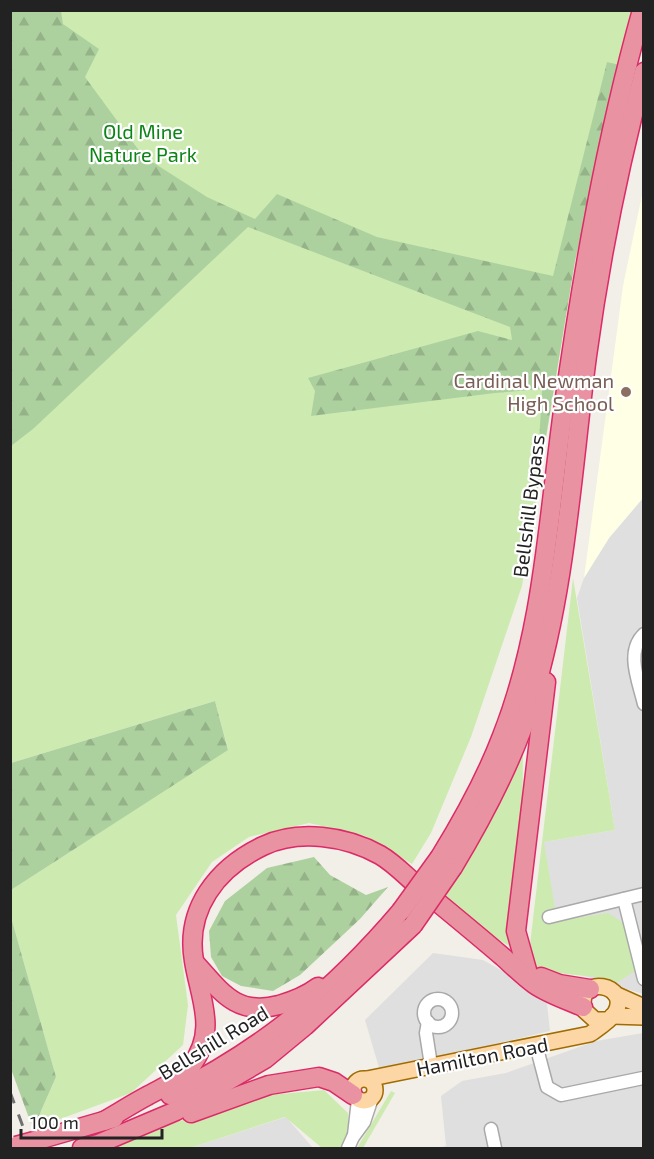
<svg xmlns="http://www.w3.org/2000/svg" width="654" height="1159" font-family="'Exo 2',sans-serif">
  <defs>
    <pattern id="forest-firs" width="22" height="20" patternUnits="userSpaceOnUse" patternTransform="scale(1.5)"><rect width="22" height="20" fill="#add19e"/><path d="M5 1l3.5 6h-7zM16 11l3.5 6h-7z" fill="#95b388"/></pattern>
  </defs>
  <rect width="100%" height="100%" fill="#f2efe9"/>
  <g fill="#e0dfdf">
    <path d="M 643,498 L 643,994 L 531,960 L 544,842 L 615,830 L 577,598 L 584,578 L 609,538 Z"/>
    <path d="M 433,953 L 483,960 L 546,995 L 550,1031 L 380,1071 L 365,1020 Z"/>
    <path d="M 643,1033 L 643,1148 L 437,1148 L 446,1146 L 441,1096 L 462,1081 L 506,1073 L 596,1041 Z"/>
    <path d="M 286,1117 L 313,1148 L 190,1148 Z"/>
  </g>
  <path fill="#ffffe5" d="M 643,190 L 643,498 L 609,538 L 584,578 L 623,286 Z"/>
  <g fill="#cdebb0">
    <path d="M 11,11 L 632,11 L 575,261 L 522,586 L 471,737 L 431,833 L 412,864 L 365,836 L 309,823 L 249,837 L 212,862 L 176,915 L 188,1005 L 183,1045 L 131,1093 L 33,1129 L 56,1077 L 11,917 L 11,890 L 228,749 L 215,701 L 11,763 Z"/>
    <path d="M 573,578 L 615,830 L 544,842 L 557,921 L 608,913 L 625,924 L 635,971 L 618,982 L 605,978 L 527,970 Z"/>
    <path d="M 523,753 L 521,953 L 434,902 Z"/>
    <path d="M 324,1090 L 348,1113 L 349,1138 L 343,1148 L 322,1148 L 285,1117 L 190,1148 L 96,1148 L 258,1096 Z"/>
    <path d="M 391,1091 L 395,1093 L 363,1148 L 357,1148 Z"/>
  </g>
  <g fill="url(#forest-firs)">
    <path d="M 11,11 L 61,11 L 63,24 L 99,49 L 85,77 L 143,156 L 207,197 L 255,219 L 277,194 L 377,237 L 553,276 L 607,62 L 620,65 L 575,261 L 536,497 L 542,389 L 495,393 L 311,416 L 315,391 L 308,378 L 478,331 L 512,340 L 510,327 L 248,227 L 33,429 L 11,446 Z"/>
    <path d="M 215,701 L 228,750 L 11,890 L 11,763 Z"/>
    <path d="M 314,857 L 330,875 L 366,895 L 388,887 L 360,919 L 300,975 L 273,991 L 241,986 L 222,976 L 211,957 L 209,931 L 225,901 L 267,868 Z"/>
    <path d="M 11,917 L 56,1077 L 33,1129 L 11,1069 Z"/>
  </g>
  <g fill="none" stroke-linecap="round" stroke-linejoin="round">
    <g stroke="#a9a9a9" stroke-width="15">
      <g id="minor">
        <path d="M 644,634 C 625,652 639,682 644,704"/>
        <path d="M 624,899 L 644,979"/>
        <path d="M 549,917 L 644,894"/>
        <circle cx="438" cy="1013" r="14"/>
        <path d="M 428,1022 L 426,1033 L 431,1065"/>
        <path d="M 536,1045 L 547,1087 L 561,1095 L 643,1078"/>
        <path d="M 491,1129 L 495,1148"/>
        <path d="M 354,1135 L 358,1100"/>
        <path d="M 348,1148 L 353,1137 L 364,1122 L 372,1098"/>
      </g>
    </g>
    <g stroke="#a06b00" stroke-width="18">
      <g id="major">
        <path d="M 615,994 L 644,1007"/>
        <path d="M 612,1016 L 644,1017"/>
        <circle cx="364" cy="1090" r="11"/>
        <path d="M 367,1079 L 590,1034 C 597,1029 610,1021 615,1013 C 632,984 575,973 584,1010 L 595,1020 L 607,1020"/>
      </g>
    </g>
    <g stroke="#dc2a67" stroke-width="21">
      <g id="highway">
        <path d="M 440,857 C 464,818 486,778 502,736 C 543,632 548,520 563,411 C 582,276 605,142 642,10"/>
        <path d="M 453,867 C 485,814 514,759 532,700 C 566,589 572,470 587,356 C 600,260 619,165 644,72"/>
        <path d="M 196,964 C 222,993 237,1016 279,1005 C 293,1001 306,996 318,987"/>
        <path d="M 527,970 L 516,931 L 546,682"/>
        <path d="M 541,977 L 559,984 L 590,989"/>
        <path d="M 170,1095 C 263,1049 334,990 401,911"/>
        <path d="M 191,1113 L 269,1085 L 319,1077 L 334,1082 L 353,1095"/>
        <path d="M 104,1121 C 118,1113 132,1104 147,1096 C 163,1087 180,1081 191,1066 C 218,1030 200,999 194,961 C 185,909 217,868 263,846 C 299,829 346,836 380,855 C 394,863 407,877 419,887 C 447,910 475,933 503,957 C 513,966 523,976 534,984 C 548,994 567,1000 583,1007"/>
        <path d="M 38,1140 L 114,1118"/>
        <path d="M 82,1148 L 98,1144 L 176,1111 L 265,1059 L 305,1026 L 413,925"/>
      </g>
    </g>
    <use href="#minor" stroke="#fff" stroke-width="12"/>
    <use href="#major" stroke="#fcd6a4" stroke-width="15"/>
    <use href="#highway" stroke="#e892a2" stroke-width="18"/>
    <path stroke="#707070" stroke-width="3" stroke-dasharray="12 12" stroke-linecap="butt" d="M 10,1092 L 31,1148"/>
    <g stroke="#dc2a67" stroke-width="21" stroke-linecap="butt">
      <g id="highway-bridge">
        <path d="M 401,911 L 440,857"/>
        <path d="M 413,925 L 453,867"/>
        <path d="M 16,1146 L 38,1140"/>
      </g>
    </g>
    <use href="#highway-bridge" stroke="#e892a2" stroke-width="18"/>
  </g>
  <circle fill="#8d6e63" stroke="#fff" stroke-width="2" cx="626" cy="392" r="6"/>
  <g text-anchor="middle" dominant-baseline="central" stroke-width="4.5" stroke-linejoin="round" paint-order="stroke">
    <g font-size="20" fill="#0c8416" stroke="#fff">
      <text x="143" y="131">Old Mine<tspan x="143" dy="23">Nature Park</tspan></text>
    </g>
    <g font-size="20" fill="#785e54" stroke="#fff" text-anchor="end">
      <text x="614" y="380">Cardinal Newman<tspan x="614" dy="23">High School</tspan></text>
    </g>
    <g font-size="20" fill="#222" stroke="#fff">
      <text transform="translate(528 506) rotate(-83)">Bellshill Bypass</text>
      <text transform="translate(213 1042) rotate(-31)">Bellshill Road</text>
      <text transform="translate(482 1056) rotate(-11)">Hamilton Road</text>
    </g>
  </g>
  <rect width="654" height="1159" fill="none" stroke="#222222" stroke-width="24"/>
  <path d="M21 1129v9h141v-9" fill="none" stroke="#222222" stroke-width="3"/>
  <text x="30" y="1129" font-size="18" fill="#222222" stroke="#ffffff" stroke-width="4.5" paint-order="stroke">100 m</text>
</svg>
